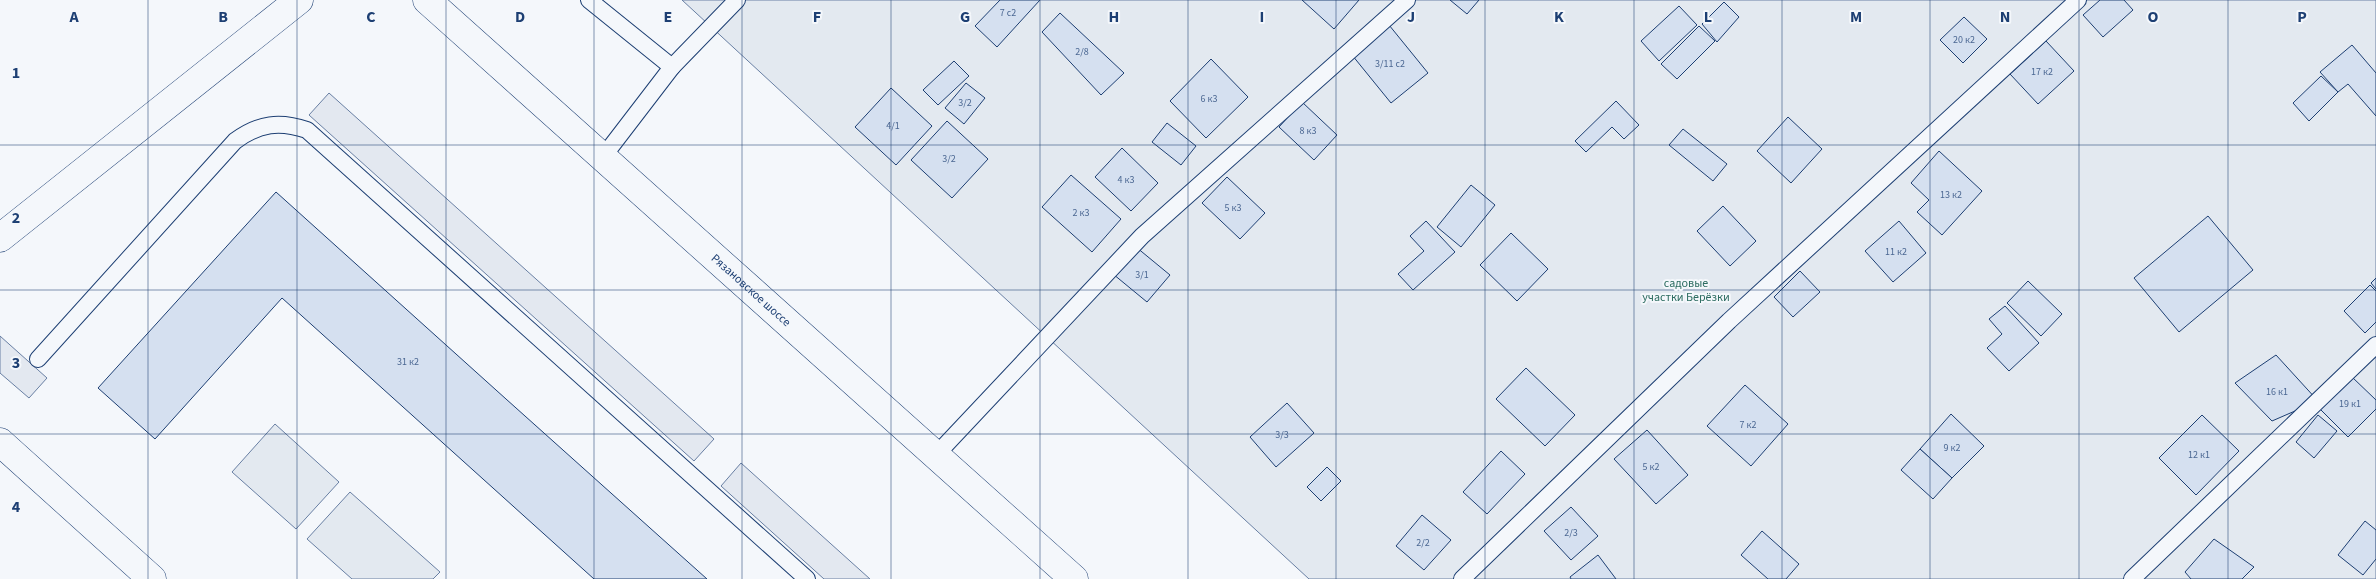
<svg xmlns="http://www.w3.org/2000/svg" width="2376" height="579" font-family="'Source Sans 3',sans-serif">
  <rect width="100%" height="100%" fill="#f4f7fb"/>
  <g fill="#e3e9f0" stroke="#687fa3">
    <path d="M 682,0 L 2376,0 L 2376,579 L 1309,579 Z"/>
    <path d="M 275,424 L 339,482 L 296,529 L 232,472 Z"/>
    <path d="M 350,492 L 440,572 L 433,579 L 352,579 L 307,539 Z"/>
  </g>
  <g fill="#e3e8f0" stroke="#687fa3">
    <path d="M 329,93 L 714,439 L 694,461 L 309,115 Z"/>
    <path d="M 0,336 L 47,378 L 29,398 L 0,373 Z"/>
    <path d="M 741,463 L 870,579 L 824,579 L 721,486 Z"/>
  </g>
  <g fill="#d5e0f0" stroke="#1d3f73">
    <path d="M 1000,0 L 1040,0 L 997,47 L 975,26 Z"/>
    <path d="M 1302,0 L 1359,0 L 1334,29 Z"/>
    <path d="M 1450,0 L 1479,0 L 1467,14 Z"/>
    <path d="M 2100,0 L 2124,0 L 2133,10 L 2103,37 L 2083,15 Z"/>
    <path d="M 1724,2 L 1739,17 L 1717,42 L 1702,24 Z"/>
    <path d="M 1679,6 L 1697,25 L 1659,61 L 1641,41 Z"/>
    <path d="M 1060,13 L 1124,73 L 1101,95 L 1042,32 Z"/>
    <path d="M 1964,17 L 1987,39 L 1963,63 L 1940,40 Z"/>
    <path d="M 1389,25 L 1428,73 L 1391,103 L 1352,55 Z"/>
    <path d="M 1699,26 L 1715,41 L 1677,79 L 1661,64 Z"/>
    <path d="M 2046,41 L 2074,71 L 2038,104 L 2010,74 Z"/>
    <path d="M 2352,45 L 2376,73 L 2376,116 L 2348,84 L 2338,92 L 2320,72 Z"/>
    <path d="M 1211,59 L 1248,97 L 1206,138 L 1170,101 Z"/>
    <path d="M 954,61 L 969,76 L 938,105 L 923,90 Z"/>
    <path d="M 2321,76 L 2338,92 L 2309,121 L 2293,103 Z"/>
    <path d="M 966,83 L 985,98 L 964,124 L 945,108 Z"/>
    <path d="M 891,88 L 932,126 L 896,165 L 855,127 Z"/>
    <path d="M 1616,101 L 1639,125 L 1624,139 L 1612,127 L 1586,152 L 1575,141 Z"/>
    <path d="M 1302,102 L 1337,135 L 1314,160 L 1279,127 Z"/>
    <path d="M 1788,117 L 1822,149 L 1791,183 L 1757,151 Z"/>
    <path d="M 947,121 L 988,159 L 952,198 L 911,160 Z"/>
    <path d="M 1167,123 L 1196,146 L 1181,165 L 1152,142 Z"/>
    <path d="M 1683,129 L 1727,164 L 1713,181 L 1669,145 Z"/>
    <path d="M 1122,148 L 1158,183 L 1131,211 L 1095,177 Z"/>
    <path d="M 1939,151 L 1982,191 L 1942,235 L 1917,212 L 1929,200 L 1911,183 Z"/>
    <path d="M 1071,175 L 1121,219 L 1092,252 L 1042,207 Z"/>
    <path d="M 1227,177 L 1265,213 L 1240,239 L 1202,203 Z"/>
    <path d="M 1471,185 L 1495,205 L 1461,247 L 1437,227 Z"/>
    <path d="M 276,192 L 506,399 L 707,579 L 594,579 L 282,298 L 155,439 L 98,388 Z"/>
    <path d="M 1723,206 L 1756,241 L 1730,266 L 1697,231 Z"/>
    <path d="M 2208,216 L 2253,270 L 2179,332 L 2134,278 Z"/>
    <path d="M 1426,221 L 1455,252 L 1413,290 L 1398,274 L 1424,251 L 1410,236 Z"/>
    <path d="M 1899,221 L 1926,253 L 1893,282 L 1865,251 Z"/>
    <path d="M 1511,233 L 1548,269 L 1517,301 L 1480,265 Z"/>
    <path d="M 1136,247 L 1170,275 L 1147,302 L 1113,274 Z"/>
    <path d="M 1800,271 L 1820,292 L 1793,317 L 1774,297 Z"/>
    <path d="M 2376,278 L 2376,289 L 2371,283 Z"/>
    <path d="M 2028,281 L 2062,314 L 2041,336 L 2007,303 Z"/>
    <path d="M 2370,285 L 2376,291 L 2376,322 L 2365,333 L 2344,311 Z"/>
    <path d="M 2005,306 L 2039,343 L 2009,371 L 1987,348 L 2002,334 L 1989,319 Z"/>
    <path d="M 2276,355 L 2318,401 L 2272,421 L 2235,383 Z"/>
    <path d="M 1526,368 L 1575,415 L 1545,446 L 1496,399 Z"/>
    <path d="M 2352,377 L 2376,400 L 2376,409 L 2348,437 L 2320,409 Z"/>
    <path d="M 1745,385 L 1788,424 L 1751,466 L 1707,426 Z"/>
    <path d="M 1287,403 L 1314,433 L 1276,467 L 1250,437 Z"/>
    <path d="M 1951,414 L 1984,446 L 1952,478 L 1920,449 Z"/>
    <path d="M 2202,415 L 2239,451 L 2196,495 L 2159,458 Z"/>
    <path d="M 2318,415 L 2337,431 L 2314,458 L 2296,442 Z"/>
    <path d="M 1647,430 L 1688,475 L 1656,504 L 1614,459 Z"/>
    <path d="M 1920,449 L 1952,478 L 1933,499 L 1901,470 Z"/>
    <path d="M 1501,451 L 1525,474 L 1487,514 L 1463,492 Z"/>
    <path d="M 1327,467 L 1341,481 L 1321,501 L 1307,487 Z"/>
    <path d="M 1571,507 L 1598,536 L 1571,560 L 1544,531 Z"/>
    <path d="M 1422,515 L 1451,540 L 1424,570 L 1396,546 Z"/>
    <path d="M 2365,521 L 2376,530 L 2376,559 L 2363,575 L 2338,555 Z"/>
    <path d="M 1762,531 L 1799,564 L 1786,579 L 1768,579 L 1741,555 Z"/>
    <path d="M 2214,539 L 2254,567 L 2242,579 L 2191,579 L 2185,572 Z"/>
    <path d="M 1598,555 L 1616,579 L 1571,579 L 1570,577 Z"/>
  </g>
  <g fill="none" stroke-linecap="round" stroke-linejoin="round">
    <g stroke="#1d3f73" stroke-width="18">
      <g id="service">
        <path d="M 589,0 L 672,67"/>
        <path d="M 603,157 L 672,67 L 737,0"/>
        <path d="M 38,359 L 235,141 C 259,123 280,121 307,130 L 807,579"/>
        <path d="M 936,455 L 1142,236 L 1407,0"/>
        <path d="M 1462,579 L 1729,321 L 2078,0"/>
        <path d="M 2132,579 L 2376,345"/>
      </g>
    </g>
    <g stroke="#1d3f73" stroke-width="29">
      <g id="minor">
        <path d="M 0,238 L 299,0"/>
        <path d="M 0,442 L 152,579"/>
      </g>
    </g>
    <g stroke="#1d3f73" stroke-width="29">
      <g id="secondary">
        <path id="s1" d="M 427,0 L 1074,579"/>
      </g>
    </g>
    <use href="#service" stroke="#f4f7fb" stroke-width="16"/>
    <use href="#minor" stroke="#f4f7fb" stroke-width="28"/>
    <use href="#secondary" stroke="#f4f7fb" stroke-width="28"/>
  </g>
  <path fill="none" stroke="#1d3f73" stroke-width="1" stroke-opacity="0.55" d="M 148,0 L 148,579M 297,0 L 297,579M 446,0 L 446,579M 594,0 L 594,579M 742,0 L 742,579M 891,0 L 891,579M 1040,0 L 1040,579M 1188,0 L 1188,579M 1336,0 L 1336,579M 1485,0 L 1485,579M 1634,0 L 1634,579M 1782,0 L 1782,579M 1930,0 L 1930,579M 2079,0 L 2079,579M 2228,0 L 2228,579M 0,145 L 2376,145M 0,290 L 2376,290M 0,434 L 2376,434"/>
  <g text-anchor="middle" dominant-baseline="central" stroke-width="4" stroke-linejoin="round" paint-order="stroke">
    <g font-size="10" fill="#4b6792">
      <text x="1008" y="13">7 с2</text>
      <text x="1964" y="40">20 к2</text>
      <text x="1082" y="52">2/8</text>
      <text x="1390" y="64">3/11 с2</text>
      <text x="2042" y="72">17 к2</text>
      <text x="1209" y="99">6 к3</text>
      <text x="965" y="103">3/2</text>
      <text x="893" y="126">4/1</text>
      <text x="1308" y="131">8 к3</text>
      <text x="949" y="159">3/2</text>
      <text x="1126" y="180">4 к3</text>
      <text x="1951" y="195">13 к2</text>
      <text x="1233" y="208">5 к3</text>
      <text x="1081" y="213">2 к3</text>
      <text x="1896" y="252">11 к2</text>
      <text x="1142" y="275">3/1</text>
      <text x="408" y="362">31 к2</text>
      <text x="2277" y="392">16 к1</text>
      <text x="2350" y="404">19 к1</text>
      <text x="1748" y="425">7 к2</text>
      <text x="1282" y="435">3/3</text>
      <text x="1952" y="448">9 к2</text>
      <text x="2199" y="455">12 к1</text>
      <text x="1651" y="467">5 к2</text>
      <text x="1571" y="533">2/3</text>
      <text x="1423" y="543">2/2</text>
    </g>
    <g font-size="12" fill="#2c6c60" stroke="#f4f7fb">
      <text x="1686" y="283">садовые<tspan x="1686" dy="14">участки Берёзки</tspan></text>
    </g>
    <g font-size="12" fill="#1d3f73" stroke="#f4f7fb">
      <text stroke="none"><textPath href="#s1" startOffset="435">Рязановское шоссе</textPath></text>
    </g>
  </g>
  <g font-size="16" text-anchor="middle" font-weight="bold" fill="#1d3f73" stroke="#f4f7fb" stroke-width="4" stroke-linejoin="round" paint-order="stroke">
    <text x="74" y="22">A</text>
    <text x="223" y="22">B</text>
    <text x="371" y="22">C</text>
    <text x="520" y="22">D</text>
    <text x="668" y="22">E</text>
    <text x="817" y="22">F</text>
    <text x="965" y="22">G</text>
    <text x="1114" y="22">H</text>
    <text x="1262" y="22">I</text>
    <text x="1411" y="22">J</text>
    <text x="1559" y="22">K</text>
    <text x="1708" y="22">L</text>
    <text x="1856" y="22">M</text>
    <text x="2005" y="22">N</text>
    <text x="2153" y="22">O</text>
    <text x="2302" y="22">P</text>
    <text x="16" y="78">1</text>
    <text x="16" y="223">2</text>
    <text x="16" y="368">3</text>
    <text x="16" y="512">4</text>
  </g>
</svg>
